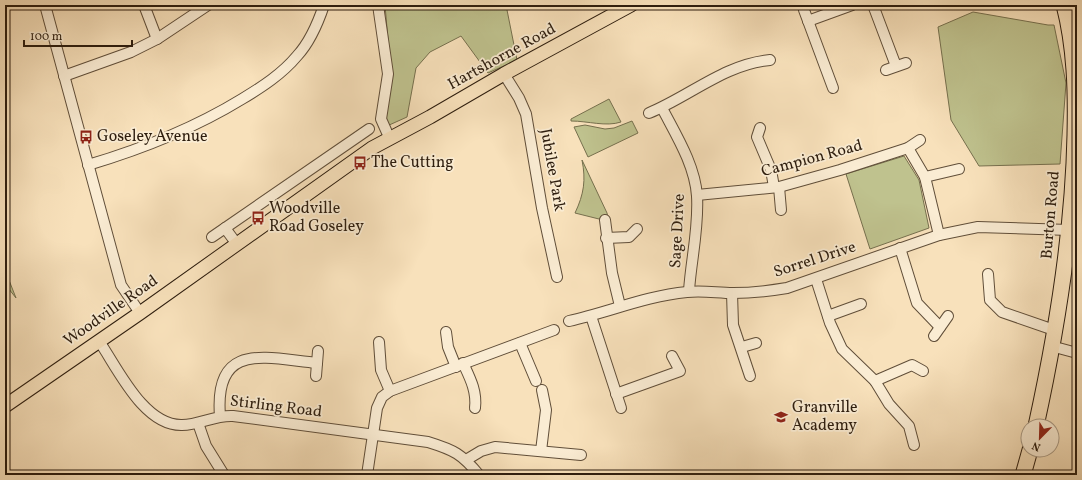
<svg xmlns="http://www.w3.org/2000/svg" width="1082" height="480" font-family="Vollkorn,serif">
  <rect width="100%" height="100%" fill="#f8e1bb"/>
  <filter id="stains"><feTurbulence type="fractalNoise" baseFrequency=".005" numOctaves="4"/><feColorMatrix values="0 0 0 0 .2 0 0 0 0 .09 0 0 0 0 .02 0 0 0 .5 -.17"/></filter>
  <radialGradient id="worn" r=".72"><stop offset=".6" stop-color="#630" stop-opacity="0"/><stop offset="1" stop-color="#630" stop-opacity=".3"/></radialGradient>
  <g fill="#bfc28e" stroke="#76704e">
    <path d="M 385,5 L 506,5 L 517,60 L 488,73 L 461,36 L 430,52 L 416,68 L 407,117 L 387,126 L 384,120 L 391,75 Z"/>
    <path d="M 973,12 L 1048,25 L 1054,25 L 1066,83 L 1060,164 L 979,166 L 951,120 L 938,27 Z"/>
    <path d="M 609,99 L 621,122 C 606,127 588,121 571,121 L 571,119 Z"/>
    <path d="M 632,121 L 638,133 L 588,157 L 574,127 L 585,125 L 605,129 L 614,128 Z"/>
    <path d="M 904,156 L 919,180 L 929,228 L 870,249 L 846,174 Z"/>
    <path d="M 582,160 L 607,213 L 608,218 L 599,219 L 575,213 C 584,194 586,180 582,160 Z"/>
    <path d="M 5,270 L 16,298 L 5,284 Z"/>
  </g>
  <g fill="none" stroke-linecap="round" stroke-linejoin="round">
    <g stroke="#604e39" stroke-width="12">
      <g id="minor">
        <path d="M 45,5 L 121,285 L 140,313"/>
        <path d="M 144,5 L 157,39"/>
        <path d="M 378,5 L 388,74 L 381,119 L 389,137"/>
        <path d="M 873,5 L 896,66"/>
        <path d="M 804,10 L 833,88"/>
        <path d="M 808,21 L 852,5"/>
        <path d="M 886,70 L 906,63"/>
        <path d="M 504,74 L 519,98 L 526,114 L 542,208 L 557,277"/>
        <path d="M 64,76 L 131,52 L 157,39 L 208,5"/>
        <path d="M 662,108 C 676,135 695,165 697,196 C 699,228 691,260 689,291"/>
        <path d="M 649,113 C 690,96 725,64 770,60"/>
        <path d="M 760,128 L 757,137 L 771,170 L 774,187"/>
        <path d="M 908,148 L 925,177 L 939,235"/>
        <path d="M 88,165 C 142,149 193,129 242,99 C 262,87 282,74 297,56 C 310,42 318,23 324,5"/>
        <path d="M 925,177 L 959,169"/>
        <path d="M 779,187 L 781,210"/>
        <path d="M 697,195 L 779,187 L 840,170 L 908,148 L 920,140"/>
        <path d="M 605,220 L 612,273 L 620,306"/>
        <path d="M 225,228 L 236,243"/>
        <path d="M 212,237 L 369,129"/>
        <path d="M 606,238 L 629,237 L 637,229"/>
        <path d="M 900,248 L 917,303 L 940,327"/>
        <path d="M 988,274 L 990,300 L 1002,312 L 1054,330"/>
        <path d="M 816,279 L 830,323 L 842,349 L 875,381 L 889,404 L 909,426 L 914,445"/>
        <path d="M 732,293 L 733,325 L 750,376"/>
        <path d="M 591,316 L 621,408"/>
        <path d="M 828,316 L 861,304"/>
        <path d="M 569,321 C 609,312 646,296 687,292 C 702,290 718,293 733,293 C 751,293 769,291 787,288 L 939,235 L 978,227 L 1069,230"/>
        <path d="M 446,332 L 448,347 L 456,367"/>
        <path d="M 934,336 L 948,316"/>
        <path d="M 99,341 C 118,369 144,426 182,425 C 200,425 214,415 233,416 L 428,442 C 454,450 462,454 479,475"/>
        <path d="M 379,342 L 381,370 L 390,391"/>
        <path d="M 520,343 L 536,381"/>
        <path d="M 1051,346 L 1077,353"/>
        <path d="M 742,347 L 756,343"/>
        <path d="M 463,363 C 470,378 477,391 475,408"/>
        <path d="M 316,376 L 318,351"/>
        <path d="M 875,381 L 912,365 L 923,371"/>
        <path d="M 616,394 L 680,371 L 672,356"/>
        <path d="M 220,416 C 214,341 265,358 317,363"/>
        <path d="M 198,423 L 206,446 L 224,475"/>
        <path d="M 541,451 L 546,410 L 542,390"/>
        <path d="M 466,460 L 481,451 L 495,447 L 581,455"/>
        <path d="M 367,475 L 377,408 L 382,397 L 390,391 L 554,330"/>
      </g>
    </g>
    <g stroke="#2d1d0e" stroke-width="15">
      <path id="major" d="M 5,406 L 140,313 L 372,148 L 430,117 L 504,74 L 631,5"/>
    </g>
    <g stroke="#2d1d0e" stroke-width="17">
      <g id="highway">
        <path d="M 1036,426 C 1057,330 1073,233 1075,135 C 1076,91 1075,48 1064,5"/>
        <path d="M 1023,475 L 1030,450"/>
      </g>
    </g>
    <use href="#minor" stroke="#faecd3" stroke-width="10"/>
    <use href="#major" stroke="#f8e1bb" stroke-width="13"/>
    <use href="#highway" stroke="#f8e1bb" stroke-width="15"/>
  </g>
  <defs>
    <g id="bus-bare" transform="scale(1.08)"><path d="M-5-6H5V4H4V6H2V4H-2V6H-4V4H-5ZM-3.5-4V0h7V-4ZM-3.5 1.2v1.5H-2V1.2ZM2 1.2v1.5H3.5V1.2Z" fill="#8f2418" stroke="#faecd3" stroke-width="2.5" paint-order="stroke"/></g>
    <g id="school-bare" transform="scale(1.08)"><path d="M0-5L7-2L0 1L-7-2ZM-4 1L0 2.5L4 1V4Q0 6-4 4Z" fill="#8f2418" stroke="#faecd3" stroke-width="2.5" paint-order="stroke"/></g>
  </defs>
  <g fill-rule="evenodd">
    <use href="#bus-bare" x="86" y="137"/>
    <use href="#bus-bare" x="360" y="163"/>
    <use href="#bus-bare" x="258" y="218"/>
    <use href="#school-bare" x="781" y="417"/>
  </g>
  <g text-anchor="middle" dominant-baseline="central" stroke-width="3.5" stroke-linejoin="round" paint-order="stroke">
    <g font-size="16" fill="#2d1d0e" stroke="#faecd3">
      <text transform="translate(502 57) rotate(-29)">Hartshorne Road</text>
      <text transform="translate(812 159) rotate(-15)">Campion Road</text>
      <text transform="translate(552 170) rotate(80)">Jubilee Park</text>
      <text transform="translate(1051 215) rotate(-85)">Burton Road</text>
      <text transform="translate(678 231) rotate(-87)">Sage Drive</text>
      <text transform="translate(815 260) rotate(-18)">Sorrel Drive</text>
      <text transform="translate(111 311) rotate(-35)">Woodville Road</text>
      <text transform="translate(276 407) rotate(7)">Stirling Road</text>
    </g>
    <g font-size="16" fill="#2d1d0e" stroke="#faecd3" text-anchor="start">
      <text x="97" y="137">Goseley Avenue</text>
      <text x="371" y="163">The Cutting</text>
      <text x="269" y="209">Woodville<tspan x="269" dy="18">Road Goseley</tspan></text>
      <text x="792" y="408">Granville<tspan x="792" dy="18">Academy</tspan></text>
    </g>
  </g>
  <rect width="1082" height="480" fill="none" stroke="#f8e1bb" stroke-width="20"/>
  <rect x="6" y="6" width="1070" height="468" fill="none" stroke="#2d1d0e" stroke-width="2"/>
  <rect x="10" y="10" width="1062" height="460" fill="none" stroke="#2d1d0e"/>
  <g transform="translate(1040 438) rotate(203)"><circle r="19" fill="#faecd3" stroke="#a89984"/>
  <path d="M0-3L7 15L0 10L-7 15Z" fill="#8f2418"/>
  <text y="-6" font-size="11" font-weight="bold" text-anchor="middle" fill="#2d1d0e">N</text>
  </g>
  <path d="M24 40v6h108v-6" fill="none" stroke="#2d1d0e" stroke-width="2"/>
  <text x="30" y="40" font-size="12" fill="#2d1d0e" stroke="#faecd3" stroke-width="3" paint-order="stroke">100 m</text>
  <rect width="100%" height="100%" filter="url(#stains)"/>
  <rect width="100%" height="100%" fill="url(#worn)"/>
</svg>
